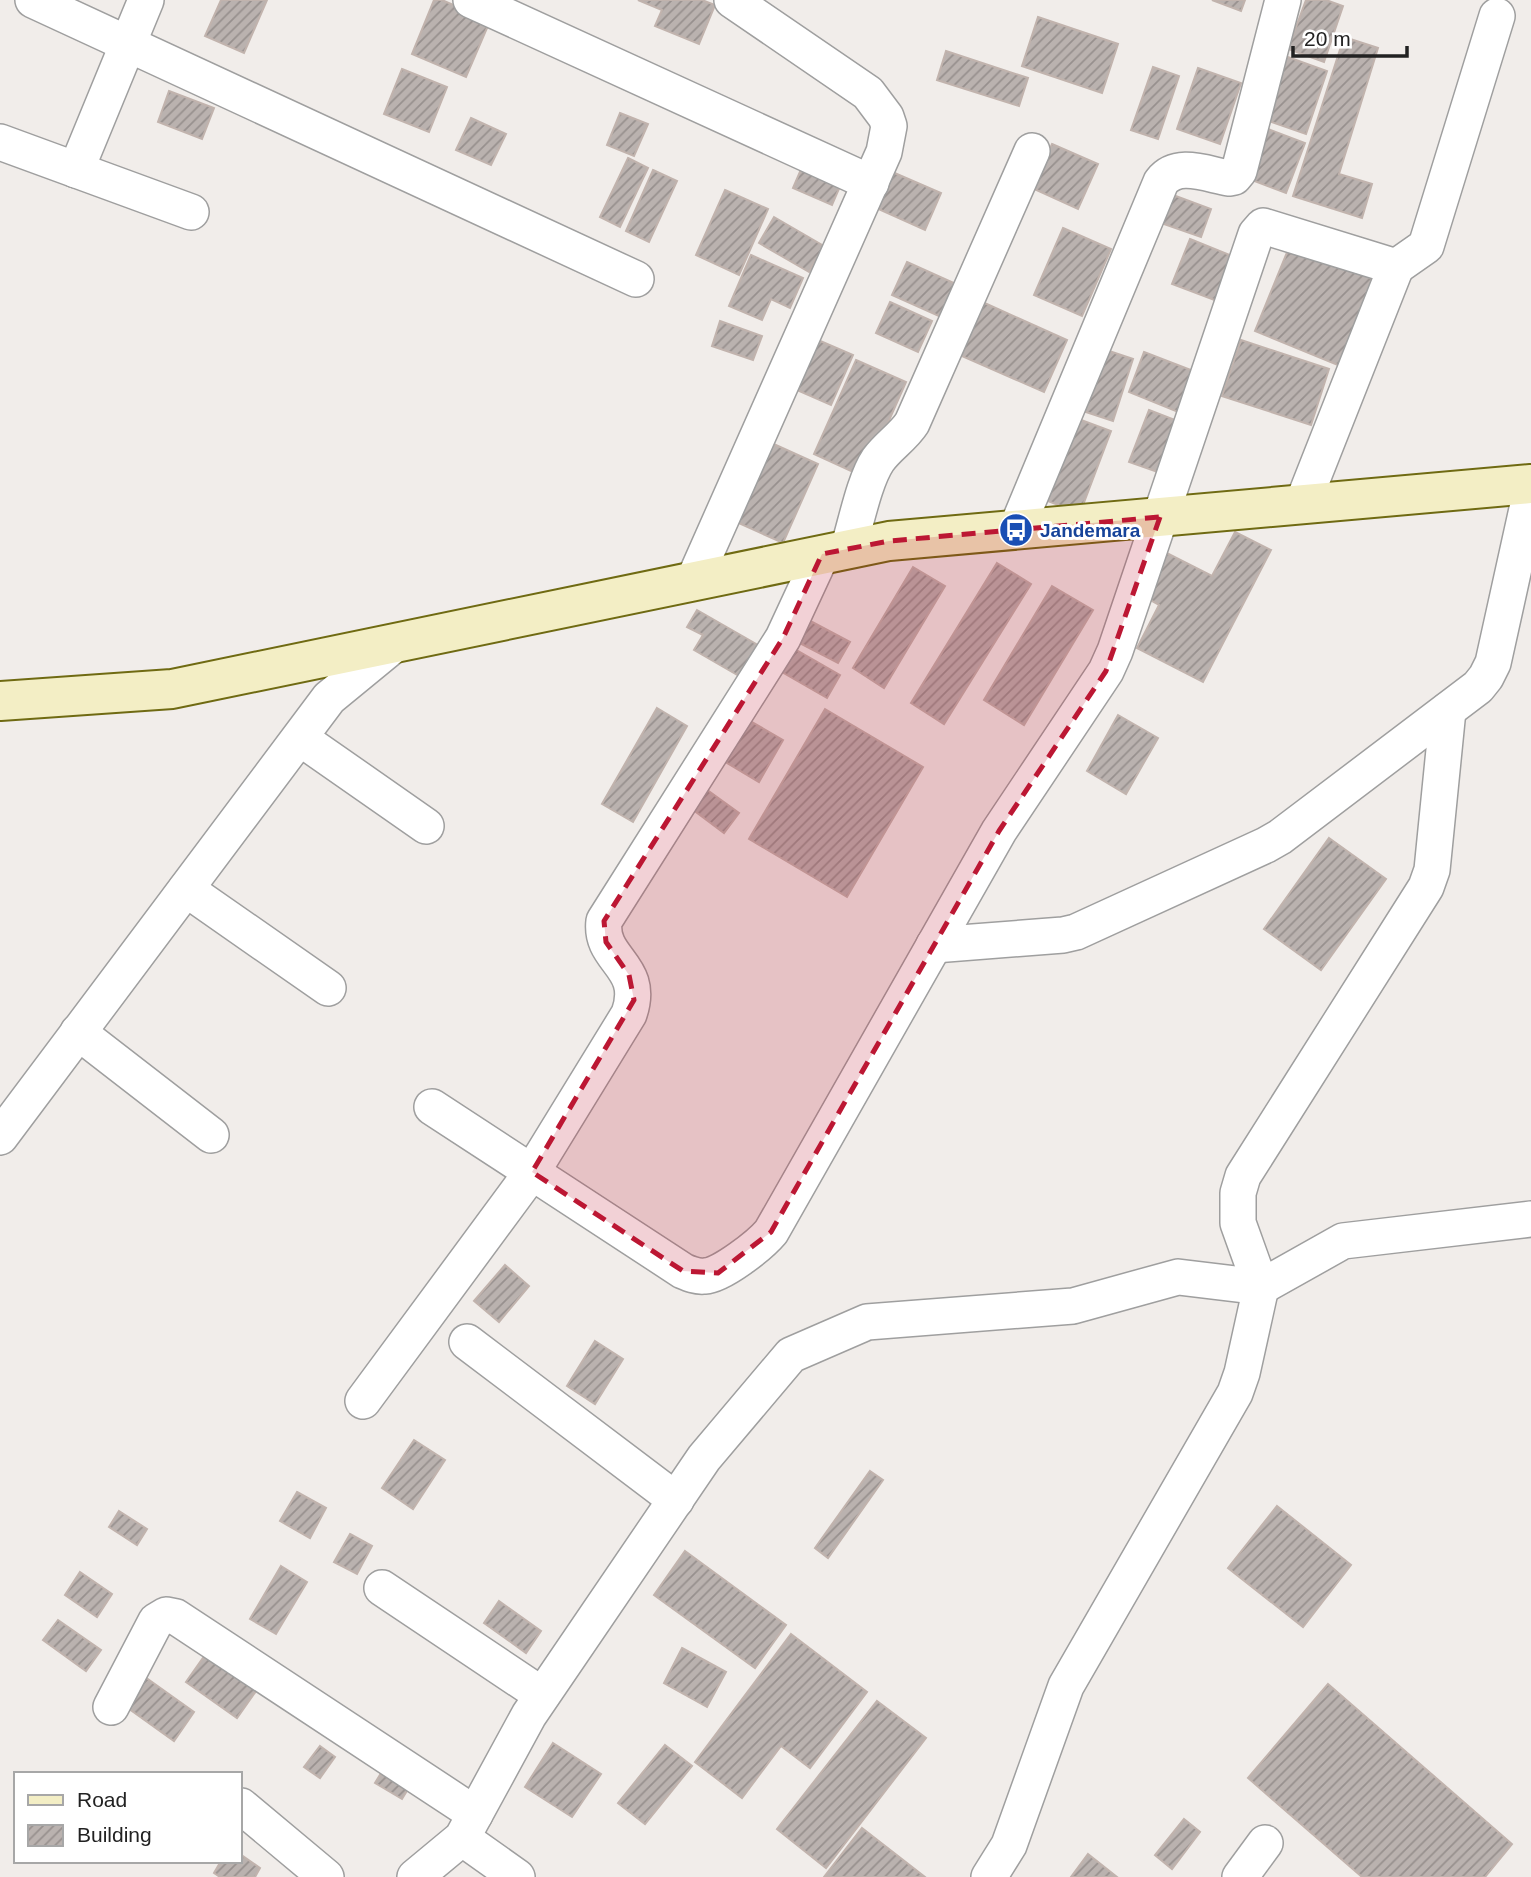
<svg xmlns="http://www.w3.org/2000/svg" width="1531" height="1877" font-family="Helvetica,sans-serif">
  <defs>
    <pattern id="building-hatch" width="6" height="6" patternUnits="userSpaceOnUse" patternTransform="scale(1.75)"><rect width="6" height="6" fill="#bab2af"/><path d="M-1 1l2-2M0 6l6-6M5 7l2-2" fill="none" stroke="#97908e"/></pattern>
  </defs>
  <rect width="100%" height="100%" fill="#f1edea"/>
  <g fill="url(#building-hatch)" stroke="#c1b3ad" stroke-width="2">
    <path d="M 221,0 L 267,0 L 244,53 L 205,36 Z"/>
    <path d="M 434,0 L 442,0 L 490,21 L 466,77 L 412,54 Z"/>
    <path d="M 638,0 L 702,0 L 715,5 L 699,44 L 655,26 L 662,10 Z"/>
    <path d="M 1212,0 L 1245,0 L 1241,11 Z"/>
    <path d="M 1306,0 L 1326,0 L 1343,6 L 1324,62 L 1288,49 Z"/>
    <path d="M 1038,17 L 1118,44 L 1102,93 L 1022,66 Z"/>
    <path d="M 1344,37 L 1378,48 L 1339,174 L 1372,184 L 1362,218 L 1293,196 Z"/>
    <path d="M 946,51 L 1028,78 L 1019,106 L 937,80 Z"/>
    <path d="M 1285,56 L 1327,71 L 1306,134 L 1263,119 Z"/>
    <path d="M 1153,67 L 1179,76 L 1158,139 L 1131,130 Z"/>
    <path d="M 1198,68 L 1241,83 L 1220,144 L 1177,129 Z"/>
    <path d="M 402,69 L 447,87 L 429,132 L 384,114 Z"/>
    <path d="M 169,91 L 214,108 L 202,139 L 158,122 Z"/>
    <path d="M 620,113 L 648,124 L 634,156 L 607,145 Z"/>
    <path d="M 471,118 L 506,134 L 491,165 L 456,150 Z"/>
    <path d="M 1268,129 L 1305,143 L 1286,193 L 1249,179 Z"/>
    <path d="M 1052,144 L 1098,164 L 1078,209 L 1032,188 Z"/>
    <path d="M 628,158 L 648,168 L 620,227 L 600,217 Z"/>
    <path d="M 805,160 L 844,177 L 832,205 L 793,188 Z"/>
    <path d="M 653,170 L 677,181 L 649,242 L 626,231 Z"/>
    <path d="M 890,171 L 941,193 L 925,230 L 874,207 Z"/>
    <path d="M 725,190 L 768,209 L 739,275 L 696,255 Z"/>
    <path d="M 1165,192 L 1211,209 L 1201,237 L 1155,221 Z"/>
    <path d="M 774,217 L 824,246 L 809,272 L 759,243 Z"/>
    <path d="M 1063,228 L 1111,249 L 1082,316 L 1034,295 Z"/>
    <path d="M 1190,239 L 1242,260 L 1225,304 L 1172,284 Z"/>
    <path d="M 1290,245 L 1380,282 L 1345,368 L 1255,331 Z"/>
    <path d="M 751,255 L 803,278 L 790,308 L 771,299 L 762,320 L 729,306 Z"/>
    <path d="M 907,262 L 956,284 L 941,317 L 892,295 Z"/>
    <path d="M 978,300 L 1067,340 L 1044,392 L 955,353 Z"/>
    <path d="M 890,302 L 932,321 L 918,352 L 876,333 Z"/>
    <path d="M 720,321 L 762,336 L 753,360 L 712,346 Z"/>
    <path d="M 811,337 L 853,355 L 831,405 L 790,387 Z"/>
    <path d="M 1241,340 L 1329,369 L 1311,425 L 1222,396 Z"/>
    <path d="M 1094,346 L 1133,359 L 1113,421 L 1074,408 Z"/>
    <path d="M 1144,352 L 1204,375 L 1188,416 L 1129,392 Z"/>
    <path d="M 856,360 L 906,382 L 864,477 L 814,454 Z"/>
    <path d="M 1149,410 L 1188,425 L 1169,476 L 1129,462 Z"/>
    <path d="M 1065,414 L 1111,431 L 1080,513 L 1034,496 Z"/>
    <path d="M 767,441 L 818,464 L 783,543 L 732,520 Z"/>
    <path d="M 1235,532 L 1271,550 L 1203,682 L 1137,648 L 1159,605 L 1145,597 L 1167,553 L 1212,576 Z"/>
    <path d="M 997,563 L 1031,584 L 944,724 L 911,703 Z"/>
    <path d="M 913,567 L 945,586 L 884,688 L 853,668 Z"/>
    <path d="M 1052,586 L 1093,610 L 1024,725 L 984,700 Z"/>
    <path d="M 697,610 L 758,645 L 739,676 L 694,650 L 703,635 L 687,627 Z"/>
    <path d="M 799,615 L 850,642 L 838,663 L 788,637 Z"/>
    <path d="M 786,644 L 840,675 L 827,698 L 773,667 Z"/>
    <path d="M 657,708 L 687,726 L 633,822 L 602,804 Z"/>
    <path d="M 825,709 L 923,767 L 847,897 L 749,839 Z"/>
    <path d="M 1118,715 L 1158,738 L 1126,794 L 1087,771 Z"/>
    <path d="M 745,718 L 783,740 L 759,782 L 722,760 Z"/>
    <path d="M 699,784 L 739,813 L 724,833 L 684,803 Z"/>
    <path d="M 1329,838 L 1386,879 L 1321,970 L 1264,929 Z"/>
    <path d="M 505,1265 L 529,1286 L 499,1322 L 474,1301 Z"/>
    <path d="M 595,1341 L 623,1359 L 595,1404 L 567,1386 Z"/>
    <path d="M 414,1440 L 445,1460 L 413,1509 L 382,1488 Z"/>
    <path d="M 870,1471 L 883,1480 L 828,1558 L 815,1548 Z"/>
    <path d="M 297,1492 L 326,1508 L 310,1538 L 280,1521 Z"/>
    <path d="M 1277,1506 L 1351,1565 L 1303,1627 L 1228,1568 Z"/>
    <path d="M 119,1511 L 147,1529 L 137,1545 L 109,1527 Z"/>
    <path d="M 350,1534 L 372,1546 L 357,1574 L 334,1562 Z"/>
    <path d="M 685,1551 L 786,1625 L 755,1668 L 654,1595 Z"/>
    <path d="M 281,1566 L 307,1582 L 276,1634 L 250,1619 Z"/>
    <path d="M 80,1572 L 112,1594 L 97,1617 L 65,1595 Z"/>
    <path d="M 499,1601 L 541,1631 L 526,1653 L 484,1623 Z"/>
    <path d="M 58,1620 L 101,1650 L 86,1671 L 43,1640 Z"/>
    <path d="M 791,1634 L 867,1692 L 810,1768 L 781,1746 L 742,1798 L 695,1762 Z"/>
    <path d="M 210,1648 L 261,1684 L 237,1718 L 186,1682 Z"/>
    <path d="M 682,1648 L 726,1672 L 707,1707 L 664,1683 Z"/>
    <path d="M 138,1672 L 194,1712 L 174,1741 L 118,1701 Z"/>
    <path d="M 1328,1684 L 1512,1844 L 1485,1877 L 1362,1877 L 1248,1778 Z"/>
    <path d="M 877,1701 L 926,1738 L 826,1868 L 777,1829 Z"/>
    <path d="M 553,1743 L 601,1774 L 572,1817 L 525,1787 Z"/>
    <path d="M 665,1745 L 692,1766 L 645,1824 L 618,1803 Z"/>
    <path d="M 320,1746 L 335,1757 L 320,1778 L 304,1767 Z"/>
    <path d="M 389,1760 L 416,1776 L 402,1799 L 375,1783 Z"/>
    <path d="M 1184,1819 L 1200,1832 L 1172,1869 L 1155,1855 Z"/>
    <path d="M 862,1828 L 925,1877 L 824,1877 Z"/>
    <path d="M 240,1854 L 260,1868 L 255,1877 L 220,1877 L 214,1873 L 221,1861 L 240,1861 Z"/>
    <path d="M 1088,1854 L 1117,1877 L 1071,1877 Z"/>
  </g>
  <g fill="none" stroke-linecap="round" stroke-linejoin="round">
    <g stroke="#9f9f9f" stroke-width="38">
      <g id="street">
        <path d="M 33,0 L 636,279"/>
        <path d="M 471,0 L 871,183"/>
        <path d="M 0,142 L 191,212"/>
        <path d="M 76,170 L 146,0"/>
        <path d="M 1396,267 L 1426,246 L 1497,16"/>
        <path d="M 1016,530 L 1161,182 C 1177,161 1206,174 1229,178 L 1234,177 L 1239,171 L 1283,0"/>
        <path d="M 848,549 C 856,524 864,481 878,460 C 888,446 903,437 912,423 L 1032,151"/>
        <path d="M 693,582 L 884,152 L 889,126 L 886,117 L 868,93 L 732,0"/>
        <path d="M 300,738 L 426,826"/>
        <path d="M 186,889 L 328,988"/>
        <path d="M 934,945 L 1063,935 L 1076,932 L 1266,845 L 1280,837 L 1478,687 L 1486,677 L 1493,663 L 1531,491"/>
        <path d="M 78,1032 L 211,1135"/>
        <path d="M 432,1107 L 683,1271 C 690,1274 697,1277 705,1276 C 722,1275 760,1245 771,1232 L 999,831 L 1106,671 L 1115,651 L 1256,234 L 1263,226 L 1396,267 L 1302,505"/>
        <path d="M 0,1137 L 329,698 L 396,643"/>
        <path d="M 467,1342 L 676,1500"/>
        <path d="M 363,1401 L 532,1172 L 629,1014 C 646,965 599,961 604,921 L 783,638 L 822,554"/>
        <path d="M 382,1588 L 542,1695"/>
        <path d="M 111,1707 L 156,1621 L 166,1615 L 176,1617 L 475,1814"/>
        <path d="M 241,1806 L 326,1877"/>
        <path d="M 462,1838 L 517,1877"/>
        <path d="M 415,1877 L 462,1838 L 529,1715 L 704,1458 L 791,1355 L 867,1322 L 1073,1306 L 1178,1277 L 1261,1287 L 1343,1241 L 1531,1219"/>
        <path d="M 989,1877 L 1009,1845 L 1066,1686 L 1235,1393 L 1242,1373 L 1261,1287 L 1238,1223 L 1238,1193 L 1243,1176 L 1426,887 L 1432,870 L 1448,710"/>
        <path d="M 1240,1877 L 1265,1843"/>
      </g>
    </g>
    <g stroke="#6f6a12" stroke-width="42">
      <path id="secondary" d="M 0,701 L 172,689 L 889,541 L 1531,484"/>
    </g>
    <use href="#street" stroke="#fff" stroke-width="35"/>
    <use href="#secondary" stroke="#f3eec5" stroke-width="38"/>
  </g>
  <path fill="#bc1733" fill-opacity="0.2" stroke="#bc1733" stroke-width="5" stroke-dasharray="14 9" stroke-linejoin="round" d="M 1160,517 L 1106,671 L 999,831 L 771,1232 L 718,1273 L 683,1271 L 532,1172 L 634,1000 L 629,975 L 606,942 L 604,921 L 783,638 L 822,554 L 889,541 Z"/>
  <defs>
    <g id="bus-disc" transform="scale(1.75)"><circle r="9.5" fill="#1a4fb4" stroke="#fff"/><path d="M-5-6H5V4H4V6H2V4H-2V6H-4V4H-5ZM-3.5-4V0h7V-4ZM-3.5 1.2v1.5H-2V1.2ZM2 1.2v1.5H3.5V1.2Z" fill="#fff"/></g>
  </defs>
  <g fill-rule="evenodd">
    <use href="#bus-disc" x="1016" y="530"/>
  </g>
  <g text-anchor="middle" dominant-baseline="central" stroke-width="6" stroke-linejoin="round" paint-order="stroke">
    <g font-size="19" font-weight="bold" fill="#164399" stroke="#fff" text-anchor="start">
      <text x="1040" y="530">Jandemara</text>
    </g>
  </g>
  <rect x="14" y="1772" width="228" height="91" fill="#ffffff" stroke="#a7a7a7" stroke-width="2"/>
  <rect x="28" y="1795" width="35" height="10" fill="#f3eec5" stroke="#a7a7a7" stroke-width="2"/>
  <text x="77" y="1807" font-size="21" fill="#222222">Road</text>
  <rect x="28" y="1825" width="35" height="21" fill="url(#building-hatch)" stroke="#a7a7a7" stroke-width="2"/>
  <text x="77" y="1842" font-size="21" fill="#222222">Building</text>
  <path d="M1293 46v10h114v-10" fill="none" stroke="#222222" stroke-width="3.5"/>
  <text x="1304" y="46" font-size="21" fill="#222222" stroke="#ffffff" stroke-width="5" paint-order="stroke">20 m</text>
</svg>
